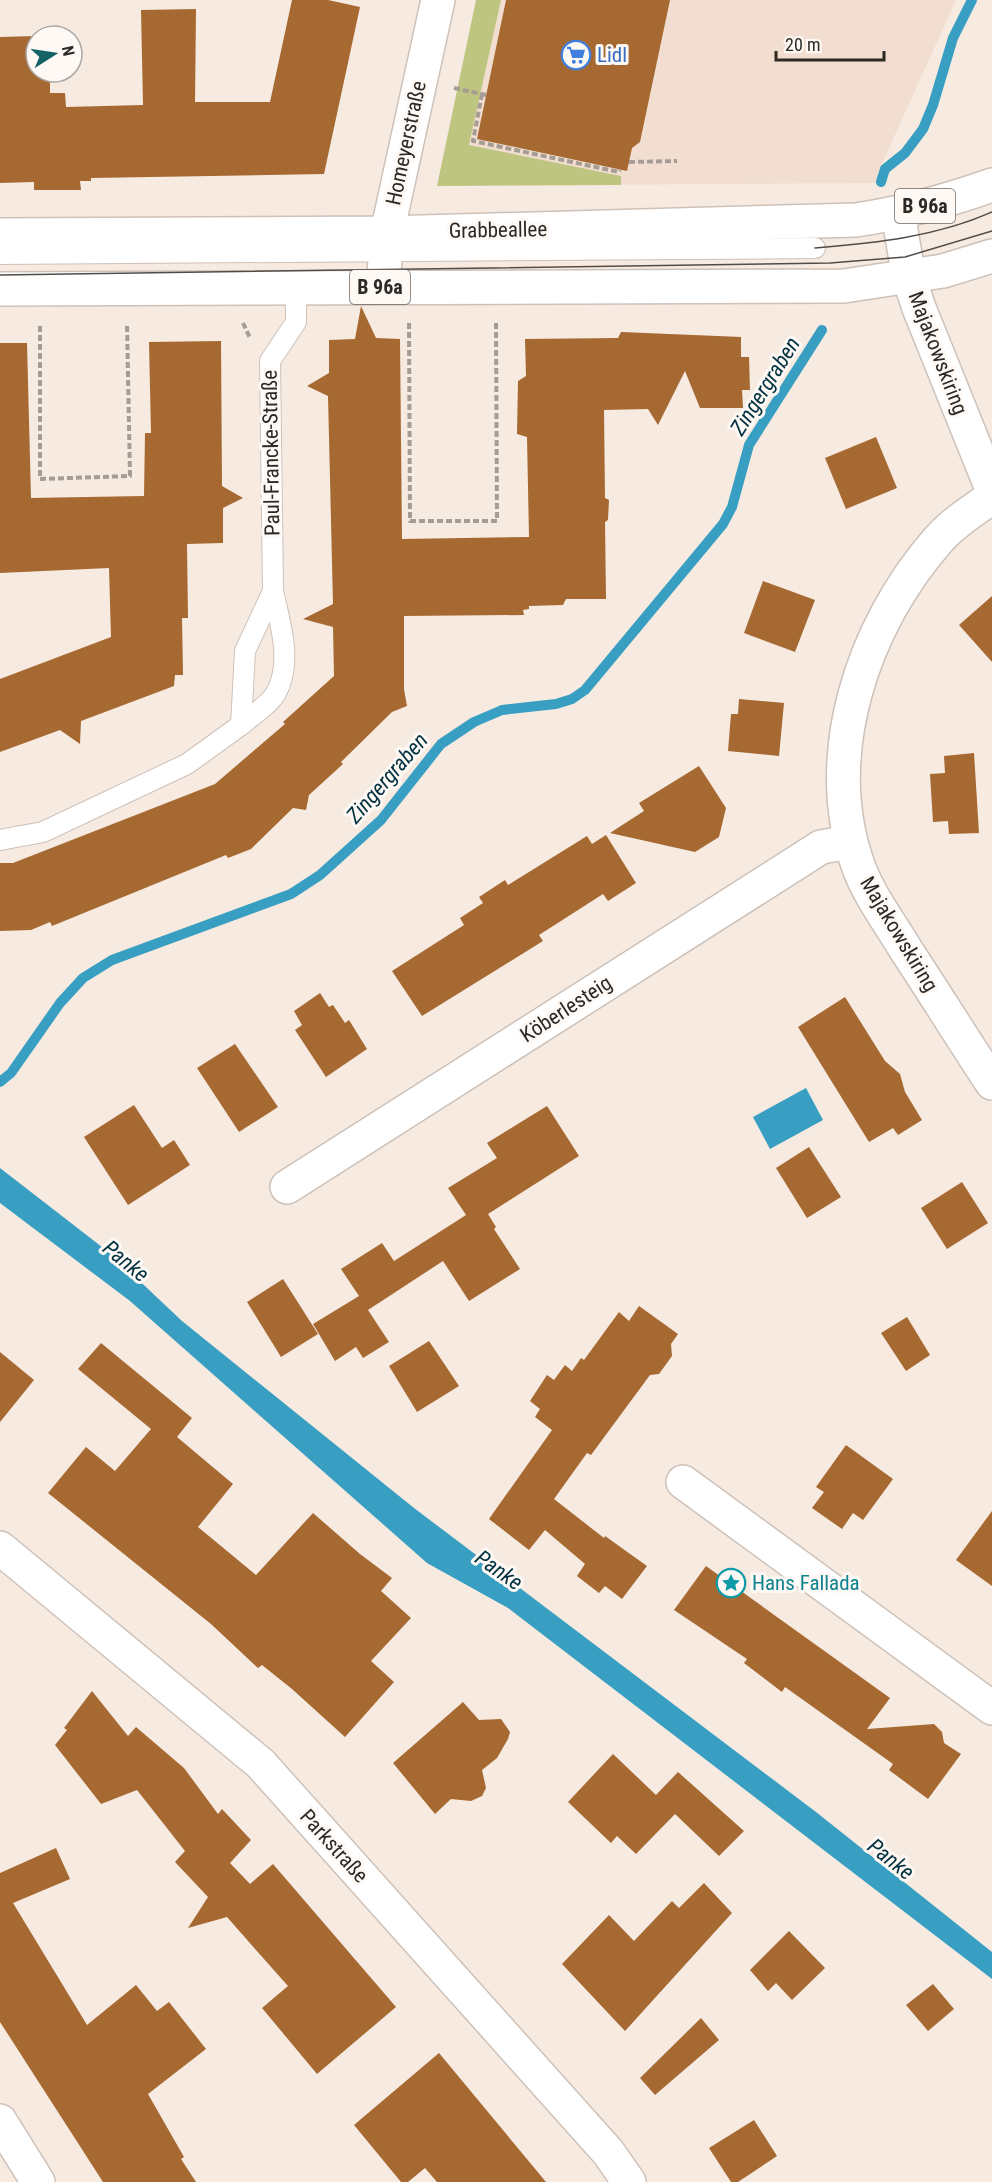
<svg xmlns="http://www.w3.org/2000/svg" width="992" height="2182" font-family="'Roboto Condensed',sans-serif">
  <rect width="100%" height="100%" fill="#f7eae0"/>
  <path fill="#f2ded0" d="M 479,0 L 956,0 L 880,168 L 877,183 L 439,186 Z"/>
  <path fill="#bec581" d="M 476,0 L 501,0 L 469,145 L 621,176 L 621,185 L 437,186 Z"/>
  <g fill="#389fc2">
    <path d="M 806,1088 L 823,1120 L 770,1149 L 753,1117 Z"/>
    <path d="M 0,1168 L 111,1254 L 182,1321 L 414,1508 L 816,1812 L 992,1952 L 992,1979 L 508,1608 L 427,1563 L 130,1301 L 0,1203 Z"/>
  </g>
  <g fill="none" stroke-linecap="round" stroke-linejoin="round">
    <g stroke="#389fc2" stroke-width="10">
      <path d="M 881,182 L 885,169 L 905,153 L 923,129 L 933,105 L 953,38 L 972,0"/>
      <path d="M 0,1082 L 11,1073 L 60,1003 L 83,978 L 112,960 L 291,894 L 320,875 L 381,820 L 441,744 L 474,722 L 502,710 L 556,704 L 572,699 L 585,690 L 723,524 L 732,507 L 749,445 L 822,330"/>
    </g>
  </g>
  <g fill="#a66932">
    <path d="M 292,0 L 328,0 L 360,7 L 324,174 L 91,178 L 91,181 L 80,181 L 81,190 L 34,190 L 34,182 L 0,183 L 0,37 L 36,36 L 36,72 L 50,72 L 50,93 L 65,93 L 66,107 L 143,105 L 141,10 L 196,9 L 195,102 L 270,102 Z"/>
    <path d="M 506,0 L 670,0 L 640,142 L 632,148 L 627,171 L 477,139 Z"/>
    <path d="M 361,306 L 376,338 L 400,339 L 402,539 L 529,537 L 527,437 L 517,434 L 518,381 L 526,376 L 525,339 L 618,338 L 621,332 L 741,337 L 741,357 L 749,357 L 750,390 L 742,390 L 743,408 L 700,408 L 685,371 L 658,425 L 648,409 L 604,410 L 605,498 L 609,500 L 608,520 L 605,522 L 606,599 L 566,599 L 563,605 L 529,606 L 529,609 L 523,610 L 524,615 L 404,616 L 404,689 L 407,706 L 392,712 L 341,762 L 343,764 L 309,795 L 306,810 L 293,808 L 251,849 L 228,858 L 226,855 L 52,926 L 50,922 L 31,930 L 0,931 L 0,863 L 13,863 L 215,784 L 285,724 L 283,722 L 334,676 L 333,627 L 303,619 L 333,604 L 328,396 L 307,386 L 329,373 L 329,340 L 355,339 Z"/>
    <path d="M 221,341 L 222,486 L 243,498 L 223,508 L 223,543 L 187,544 L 188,618 L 182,618 L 183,675 L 175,675 L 174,686 L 81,721 L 80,744 L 60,730 L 0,752 L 0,679 L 111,637 L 109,568 L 0,573 L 0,343 L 27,343 L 31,498 L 144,496 L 145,433 L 151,433 L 149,342 Z"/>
    <path d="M 876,437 L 897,488 L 846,509 L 825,458 Z"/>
    <path d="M 763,581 L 815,600 L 795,652 L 744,633 Z"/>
    <path d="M 992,596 L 992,662 L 959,625 Z"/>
    <path d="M 739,699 L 784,703 L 779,756 L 728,751 L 731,714 L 738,714 Z"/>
    <path d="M 974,753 L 979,833 L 949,834 L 948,821 L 933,822 L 930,774 L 945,773 L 944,756 Z"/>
    <path d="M 699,766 L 726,808 L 719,837 L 695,852 L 610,833 L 644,811 L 639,803 Z"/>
    <path d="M 606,835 L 636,883 L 608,901 L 603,894 L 539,935 L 543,941 L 422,1016 L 392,971 L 464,925 L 460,918 L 483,903 L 479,897 L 505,880 L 508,885 L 587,836 L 592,844 Z"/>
    <path d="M 320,993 L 329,1007 L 333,1005 L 345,1023 L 349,1020 L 367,1049 L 326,1077 L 295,1030 L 302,1025 L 294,1011 Z"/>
    <path d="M 845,997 L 885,1061 L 900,1074 L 905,1092 L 922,1120 L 898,1135 L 893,1128 L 869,1142 L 798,1027 Z"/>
    <path d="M 235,1044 L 278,1107 L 239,1132 L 197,1068 Z"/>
    <path d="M 134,1105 L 162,1148 L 174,1140 L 190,1165 L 128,1205 L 84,1137 Z"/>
    <path d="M 547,1106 L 579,1156 L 488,1214 L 496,1227 L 494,1229 L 520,1269 L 469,1301 L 443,1261 L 368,1310 L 389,1342 L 363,1358 L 356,1347 L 335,1361 L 313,1324 L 359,1296 L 341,1269 L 382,1243 L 394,1261 L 466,1215 L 448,1188 L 497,1158 L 487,1143 Z"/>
    <path d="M 809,1147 L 841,1197 L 807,1218 L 776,1168 Z"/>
    <path d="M 962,1182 L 988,1223 L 947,1249 L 921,1208 Z"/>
    <path d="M 283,1279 L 318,1334 L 281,1357 L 247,1302 Z"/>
    <path d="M 639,1306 L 678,1334 L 671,1344 L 672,1356 L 659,1374 L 650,1375 L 591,1455 L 587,1453 L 554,1499 L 604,1538 L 605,1536 L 647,1566 L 622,1599 L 605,1586 L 599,1593 L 577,1576 L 585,1564 L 545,1530 L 529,1550 L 489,1519 L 552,1430 L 535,1417 L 540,1409 L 530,1401 L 547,1375 L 554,1380 L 565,1365 L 572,1371 L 581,1358 L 584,1360 L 619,1312 L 629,1321 Z"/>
    <path d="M 907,1317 L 930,1355 L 906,1371 L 881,1333 Z"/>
    <path d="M 429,1341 L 459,1386 L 417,1412 L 389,1366 Z"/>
    <path d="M 101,1343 L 192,1418 L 177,1437 L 233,1484 L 198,1527 L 256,1575 L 313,1513 L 360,1554 L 392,1578 L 381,1591 L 411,1618 L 371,1661 L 394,1682 L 345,1737 L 292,1689 L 262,1665 L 258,1668 L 211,1624 L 48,1493 L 86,1447 L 115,1471 L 151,1429 L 78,1369 Z"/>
    <path d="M 0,1352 L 34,1380 L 0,1422 Z"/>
    <path d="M 846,1445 L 893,1479 L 863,1520 L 853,1513 L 842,1529 L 812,1508 L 824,1492 L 816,1487 Z"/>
    <path d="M 992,1511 L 992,1586 L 956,1560 Z"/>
    <path d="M 706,1566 L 890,1698 L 867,1729 L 934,1724 L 942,1732 L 944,1743 L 961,1754 L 928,1799 L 889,1770 L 893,1764 L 785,1687 L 782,1692 L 744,1663 L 747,1659 L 674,1610 Z"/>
    <path d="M 92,1691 L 128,1736 L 136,1727 L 184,1768 L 218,1814 L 222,1809 L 251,1840 L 230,1863 L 250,1884 L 273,1864 L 396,2007 L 317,2074 L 262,2008 L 288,1986 L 256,1950 L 227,1917 L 188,1928 L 208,1897 L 175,1862 L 185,1851 L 137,1790 L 101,1804 L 55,1745 L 67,1730 L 64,1728 Z"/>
    <path d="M 463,1702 L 479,1720 L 501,1719 L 510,1732 L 508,1739 L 497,1758 L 482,1770 L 486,1788 L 482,1796 L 471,1801 L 451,1799 L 435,1814 L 393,1763 Z"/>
    <path d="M 613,1754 L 656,1795 L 634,1818 L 678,1772 L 744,1831 L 719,1856 L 675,1814 L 636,1854 L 617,1836 L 611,1843 L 568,1802 Z"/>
    <path d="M 56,1848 L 70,1879 L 13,1903 L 87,2025 L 136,1985 L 157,2011 L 169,2002 L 206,2049 L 148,2094 L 184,2157 L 181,2159 L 196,2182 L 103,2182 L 0,2022 L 0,1873 Z"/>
    <path d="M 704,1883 L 732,1913 L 625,2031 L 562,1964 L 609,1915 L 634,1941 L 672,1901 L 679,1908 Z"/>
    <path d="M 789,1931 L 825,1968 L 792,2000 L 776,1983 L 768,1991 L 750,1970 Z"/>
    <path d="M 933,1984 L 954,2009 L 928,2031 L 906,2005 Z"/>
    <path d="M 701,2018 L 719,2040 L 655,2095 L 640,2078 Z"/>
    <path d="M 439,2053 L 546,2182 L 437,2182 L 425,2168 L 408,2182 L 401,2182 L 354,2125 Z"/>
    <path d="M 754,2120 L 777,2156 L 738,2182 L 731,2182 L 709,2148 Z"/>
  </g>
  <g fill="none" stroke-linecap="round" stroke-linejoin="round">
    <g stroke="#cec1b8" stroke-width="22">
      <g id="lane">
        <path d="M 0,254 L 815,248"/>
        <path d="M 241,725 C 251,716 269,705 276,693 C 293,662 280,623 273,591"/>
        <path d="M 0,840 L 43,832 L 187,764 L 241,725 L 245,651 L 273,591 L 270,361 L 296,322 L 296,287"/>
      </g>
    </g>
    <g stroke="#cec1b8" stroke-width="36">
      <g id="street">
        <path d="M 898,213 L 909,278 L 919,308 L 992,489"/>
        <path d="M 383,287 L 387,233 L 438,0"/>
        <path d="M 992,497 C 974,510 954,522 939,539 C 863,625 818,756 859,868 C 870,897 890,923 906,950 C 935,994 963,1039 992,1083"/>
        <path d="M 287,1187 L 821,847 L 850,842"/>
        <path d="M 683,1482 L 992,1708"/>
        <path d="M 0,1548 L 261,1764 L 608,2152 L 629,2182"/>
        <path d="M 0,2121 L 38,2182"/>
      </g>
    </g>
    <g stroke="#cec1b8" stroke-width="36">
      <g id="primary">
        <path d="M 0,235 L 387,233 L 856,220 C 903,213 947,201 992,185"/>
        <path d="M 0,289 L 844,286 L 943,271 L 992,256"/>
      </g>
    </g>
    <g stroke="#a59c94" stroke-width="4" stroke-dasharray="6 3" stroke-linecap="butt">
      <path d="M 454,88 L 486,95"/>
      <path d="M 482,94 L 473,141 L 619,172 L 620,170"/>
      <path d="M 629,162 L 677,161"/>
      <path d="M 243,323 L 250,338"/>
      <path d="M 409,323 L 410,521 L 497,521 L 496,322"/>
      <path d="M 40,326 L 40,479 L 130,476 L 127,324"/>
    </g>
    <use href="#lane" stroke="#fff" stroke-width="20"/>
    <use href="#street" stroke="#fff" stroke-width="33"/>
    <use href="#primary" stroke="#fff" stroke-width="33"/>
    <g stroke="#524c47" stroke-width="1.5">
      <path d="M 815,248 C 875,243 936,237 992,212"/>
      <path d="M 0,275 L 830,263 L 905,257 L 992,231"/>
    </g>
  </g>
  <defs>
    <g id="supermarket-ring" transform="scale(1.5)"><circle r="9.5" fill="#fef9f5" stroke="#3f7fe0" stroke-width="1.5"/><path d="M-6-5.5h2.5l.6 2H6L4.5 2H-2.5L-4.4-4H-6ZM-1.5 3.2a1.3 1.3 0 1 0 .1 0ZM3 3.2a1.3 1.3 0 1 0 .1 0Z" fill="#3f7fe0"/></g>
    <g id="sight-ring" transform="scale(1.5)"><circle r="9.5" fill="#fef9f5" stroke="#0f9aa8" stroke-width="1.5"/><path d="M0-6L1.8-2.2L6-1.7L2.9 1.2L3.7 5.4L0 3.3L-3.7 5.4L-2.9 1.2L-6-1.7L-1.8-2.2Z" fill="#0f9aa8"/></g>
  </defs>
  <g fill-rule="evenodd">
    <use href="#supermarket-ring" x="576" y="55"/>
    <use href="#sight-ring" x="731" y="1583"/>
  </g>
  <g text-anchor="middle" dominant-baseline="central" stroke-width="6" stroke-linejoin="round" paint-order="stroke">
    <g fill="#fef9f5" stroke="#6c6763" stroke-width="1.5">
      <rect x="895" y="189" width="60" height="34" rx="4.5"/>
      <rect x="350" y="270" width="60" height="34" rx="4.5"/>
    </g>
    <g font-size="20" font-weight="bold" fill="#2d2925">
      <text x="925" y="206">B 96a</text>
      <text x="380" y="287">B 96a</text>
    </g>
    <g font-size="21" fill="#366cbe" stroke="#fef9f5" text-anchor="start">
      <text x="597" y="55">Lidl</text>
    </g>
    <g font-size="21" fill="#2d2925" stroke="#fef9f5">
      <text transform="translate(406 143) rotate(-78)">Homeyerstraße</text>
      <text transform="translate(498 230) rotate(-1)">Grabbeallee</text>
      <text transform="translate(938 353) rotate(69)">Majakowskiring</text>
      <text transform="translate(271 453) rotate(-91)">Paul-Francke-Straße</text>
      <text transform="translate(899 934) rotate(59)">Majakowskiring</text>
      <text transform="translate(566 1009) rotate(-33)">Köberlesteig</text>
      <text transform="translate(334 1846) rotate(48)">Parkstraße</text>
    </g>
    <g font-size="21" fill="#0d838f" stroke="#fef9f5" text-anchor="start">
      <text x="752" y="1583">Hans Fallada</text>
    </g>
    <g font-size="22" font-style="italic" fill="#023241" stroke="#fef9f5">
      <text transform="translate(765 386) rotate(-58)">Zingergraben</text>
      <text transform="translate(387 778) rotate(-49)">Zingergraben</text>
      <text transform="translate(126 1261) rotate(39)">Panke</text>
      <text transform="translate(499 1570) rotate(35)">Panke</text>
      <text transform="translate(891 1859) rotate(38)">Panke</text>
    </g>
  </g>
  <g transform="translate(54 54) rotate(78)"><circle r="28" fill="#fef9f5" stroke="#aaa6a2" stroke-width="1.5"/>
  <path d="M0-4.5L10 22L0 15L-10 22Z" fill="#136366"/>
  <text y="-9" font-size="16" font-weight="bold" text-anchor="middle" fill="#2d2925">N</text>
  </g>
  <path d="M776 51v9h108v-9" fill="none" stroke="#2d2925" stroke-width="3"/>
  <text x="785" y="51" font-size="18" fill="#2d2925" stroke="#fef9f5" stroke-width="4.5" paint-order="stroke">20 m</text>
</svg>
